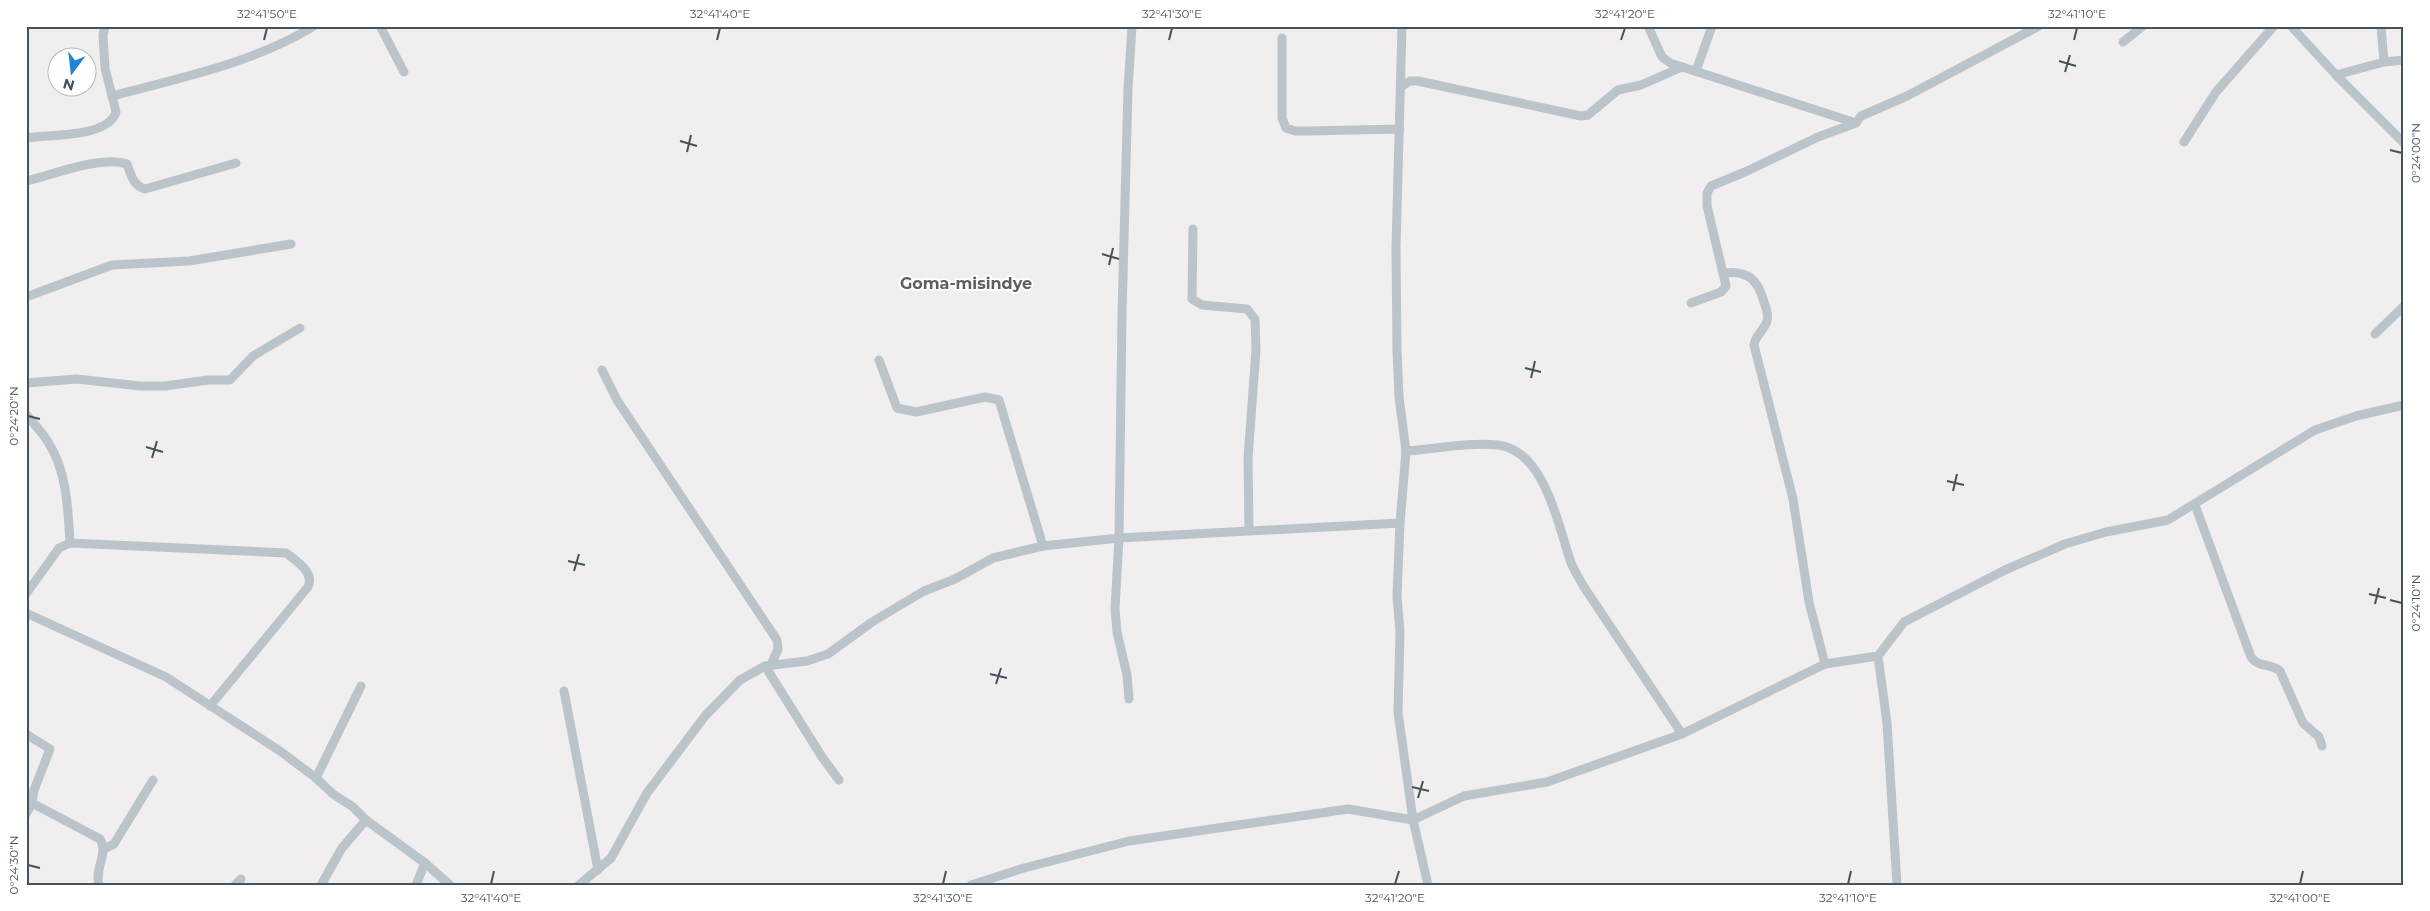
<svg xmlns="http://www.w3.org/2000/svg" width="2430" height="911" font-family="Montserrat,sans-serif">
  <rect width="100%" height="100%" fill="#f0eeee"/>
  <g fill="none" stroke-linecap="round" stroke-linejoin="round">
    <g stroke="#bac4ca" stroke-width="9">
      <path d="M 380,26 L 404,72"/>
      <path d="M 1648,26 L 1662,57 L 1670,63 L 1856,123"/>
      <path d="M 2291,26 L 2336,75 L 2404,143"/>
      <path d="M 2381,26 L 2384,62"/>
      <path d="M 1282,38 L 1282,118 L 1286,128 L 1295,131 L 1308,131 L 1400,129"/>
      <path d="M 2123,42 L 2143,26"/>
      <path d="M 1696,71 L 1712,26"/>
      <path d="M 2336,75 L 2384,62 L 2404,60"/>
      <path d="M 1402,86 L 1410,81 L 1418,81 L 1581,116 L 1588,115 L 1618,90 L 1641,85 L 1682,67"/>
      <path d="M 112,96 C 179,78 254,63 314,26"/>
      <path d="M 26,138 C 50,134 108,138 116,112 L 105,68 L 103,35 L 105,26"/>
      <path d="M 2184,142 L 2216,92 L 2274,26"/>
      <path d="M 26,181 C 53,175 102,155 127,164 C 131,175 133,185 145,189 L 236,163"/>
      <path d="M 1193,229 L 1192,299 L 1202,305 L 1247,309 L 1255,319 L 1256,350 L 1248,458 L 1249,530"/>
      <path d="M 1724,273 C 1748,270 1758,280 1764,302 C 1766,308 1769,314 1767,321 C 1764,331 1755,335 1754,345 L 1793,499 L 1809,602 L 1825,664"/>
      <path d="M 26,297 L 112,265 L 189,261 L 291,244"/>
      <path d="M 1691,303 L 1721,292 L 1726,286 L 1707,206 L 1707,193 L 1711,186 L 1745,172 L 1818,137 L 1856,123 L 1861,116 L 1907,96 L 2039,26"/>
      <path d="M 2375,334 L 2404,306"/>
      <path d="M 879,360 L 897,408 L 916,412 L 985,397 L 999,400 L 1043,546"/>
      <path d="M 602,370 L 617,400 L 777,640 L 778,649 L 771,665"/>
      <path d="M 26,383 L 77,379 L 140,386 L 165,386 L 208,380 L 230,380 L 253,356 L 300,328"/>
      <path d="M 26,414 C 33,423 42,432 48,442 C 67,471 68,509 70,543"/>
      <path d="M 1406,451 C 1436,449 1468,442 1498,445 C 1544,450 1558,524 1570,560 C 1573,569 1579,578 1584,587 L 1682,734"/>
      <path d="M 2195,505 L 2251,657 C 2259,668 2271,663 2280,671 L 2303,723 L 2319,737 L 2322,746"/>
      <path d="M 1400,523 L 1406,451 L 1399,397 L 1397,350 L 1396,248 L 1402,26"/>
      <path d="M 26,594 L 59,548 L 70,543 L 286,553 C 296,561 315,572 308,587 L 210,706"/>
      <path d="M 26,613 L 166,677 L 280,751 L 316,778 L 333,794 L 353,807 L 366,820 L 425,863 L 450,885"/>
      <path d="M 1878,656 L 1887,723 L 1897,885"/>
      <path d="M 765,666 L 822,757 L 839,780"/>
      <path d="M 564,691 L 598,870"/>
      <path d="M 1129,699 L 1127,675 L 1117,632 L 1115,609 L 1119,538 L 1122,313 L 1128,89 L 1132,26"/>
      <path d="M 26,734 L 50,749 L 34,790 L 32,803 L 100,839 C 109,853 94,869 99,885"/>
      <path d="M 316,778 L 361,686"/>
      <path d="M 26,814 L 32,803"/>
      <path d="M 104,849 L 114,844 L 153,780"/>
      <path d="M 235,885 L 241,879"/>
      <path d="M 321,885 L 342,848 L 366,820"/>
      <path d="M 416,885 L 425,863"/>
      <path d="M 579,885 L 611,858 L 647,793 L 705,716 L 740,680 L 765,666 L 807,661 L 828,654 L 872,622 L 924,591 L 955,579 L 993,558 L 1043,546 L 1119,538 L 1400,523 L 1397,596 L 1400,632 L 1398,712 L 1413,820 L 1428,885"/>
      <path d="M 971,885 L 1024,868 L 1129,841 L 1273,820 L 1348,809 L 1413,820 L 1464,796 L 1547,782 L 1682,734 L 1825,664 L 1878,656 L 1904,622 L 2005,570 L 2065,544 L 2106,532 L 2168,520 L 2315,430 L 2356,416 L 2404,405"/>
    </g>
  </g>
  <path fill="none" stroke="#47535a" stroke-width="2" d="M 264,40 L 267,28M 717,40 L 720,28M 1169,40 L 1172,28M 1621,40 L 1625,28M 2074,40 L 2077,28M 2059,61 L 2076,66M 2065,72 L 2070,55M 680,141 L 697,146M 2390,150 L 2402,153M 687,152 L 691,135M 1102,254 L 1119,259M 1109,265 L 1113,248M 1525,368 L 1541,372M 1531,378 L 1535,361M 28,416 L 40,419M 146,447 L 163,452M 152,458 L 157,441M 1947,481 L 1964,485M 1953,491 L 1957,474M 568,561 L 585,565M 574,571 L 579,554M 2369,594 L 2386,598M 2390,600 L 2402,603M 2375,604 L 2379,588M 990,674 L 1007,678M 996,684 L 1001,668M 1412,787 L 1429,791M 1418,798 L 1423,781M 28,865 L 40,868M 491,884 L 494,871M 943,884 L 946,871M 1395,884 L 1399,871M 1848,884 L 1851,871M 2300,884 L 2303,871"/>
  <g text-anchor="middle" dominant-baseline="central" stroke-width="4" stroke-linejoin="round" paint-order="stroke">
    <g font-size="16" font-weight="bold" fill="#5b5f62" stroke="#fff">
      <text x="966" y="283">Goma-misindye</text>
    </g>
  </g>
  <rect width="2430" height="911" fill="none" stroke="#ffffff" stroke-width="55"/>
  <g transform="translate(72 72) rotate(195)"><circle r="24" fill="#ffffff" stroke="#b5babd"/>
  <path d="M0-4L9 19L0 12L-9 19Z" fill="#2185d7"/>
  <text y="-8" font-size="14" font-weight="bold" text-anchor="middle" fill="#47535a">N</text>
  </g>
  <rect x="28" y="28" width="2374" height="856" fill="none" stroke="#47535a" stroke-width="2"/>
  <g font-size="12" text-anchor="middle" fill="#47535a">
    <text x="267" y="18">32°41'50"E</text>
    <text x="720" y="18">32°41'40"E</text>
    <text x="1172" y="18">32°41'30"E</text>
    <text x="1625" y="18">32°41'20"E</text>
    <text x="2077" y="18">32°41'10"E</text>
    <text transform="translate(2416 153) rotate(-90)" y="4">0°24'00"N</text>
    <text transform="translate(14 416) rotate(-90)" y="4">0°24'20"N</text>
    <text transform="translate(2416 603) rotate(-90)" y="4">0°24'10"N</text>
    <text transform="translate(14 865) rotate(-90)" y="4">0°24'30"N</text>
    <text x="491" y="902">32°41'40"E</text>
    <text x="943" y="902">32°41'30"E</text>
    <text x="1395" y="902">32°41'20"E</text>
    <text x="1848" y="902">32°41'10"E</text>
    <text x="2300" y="902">32°41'00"E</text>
  </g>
</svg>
